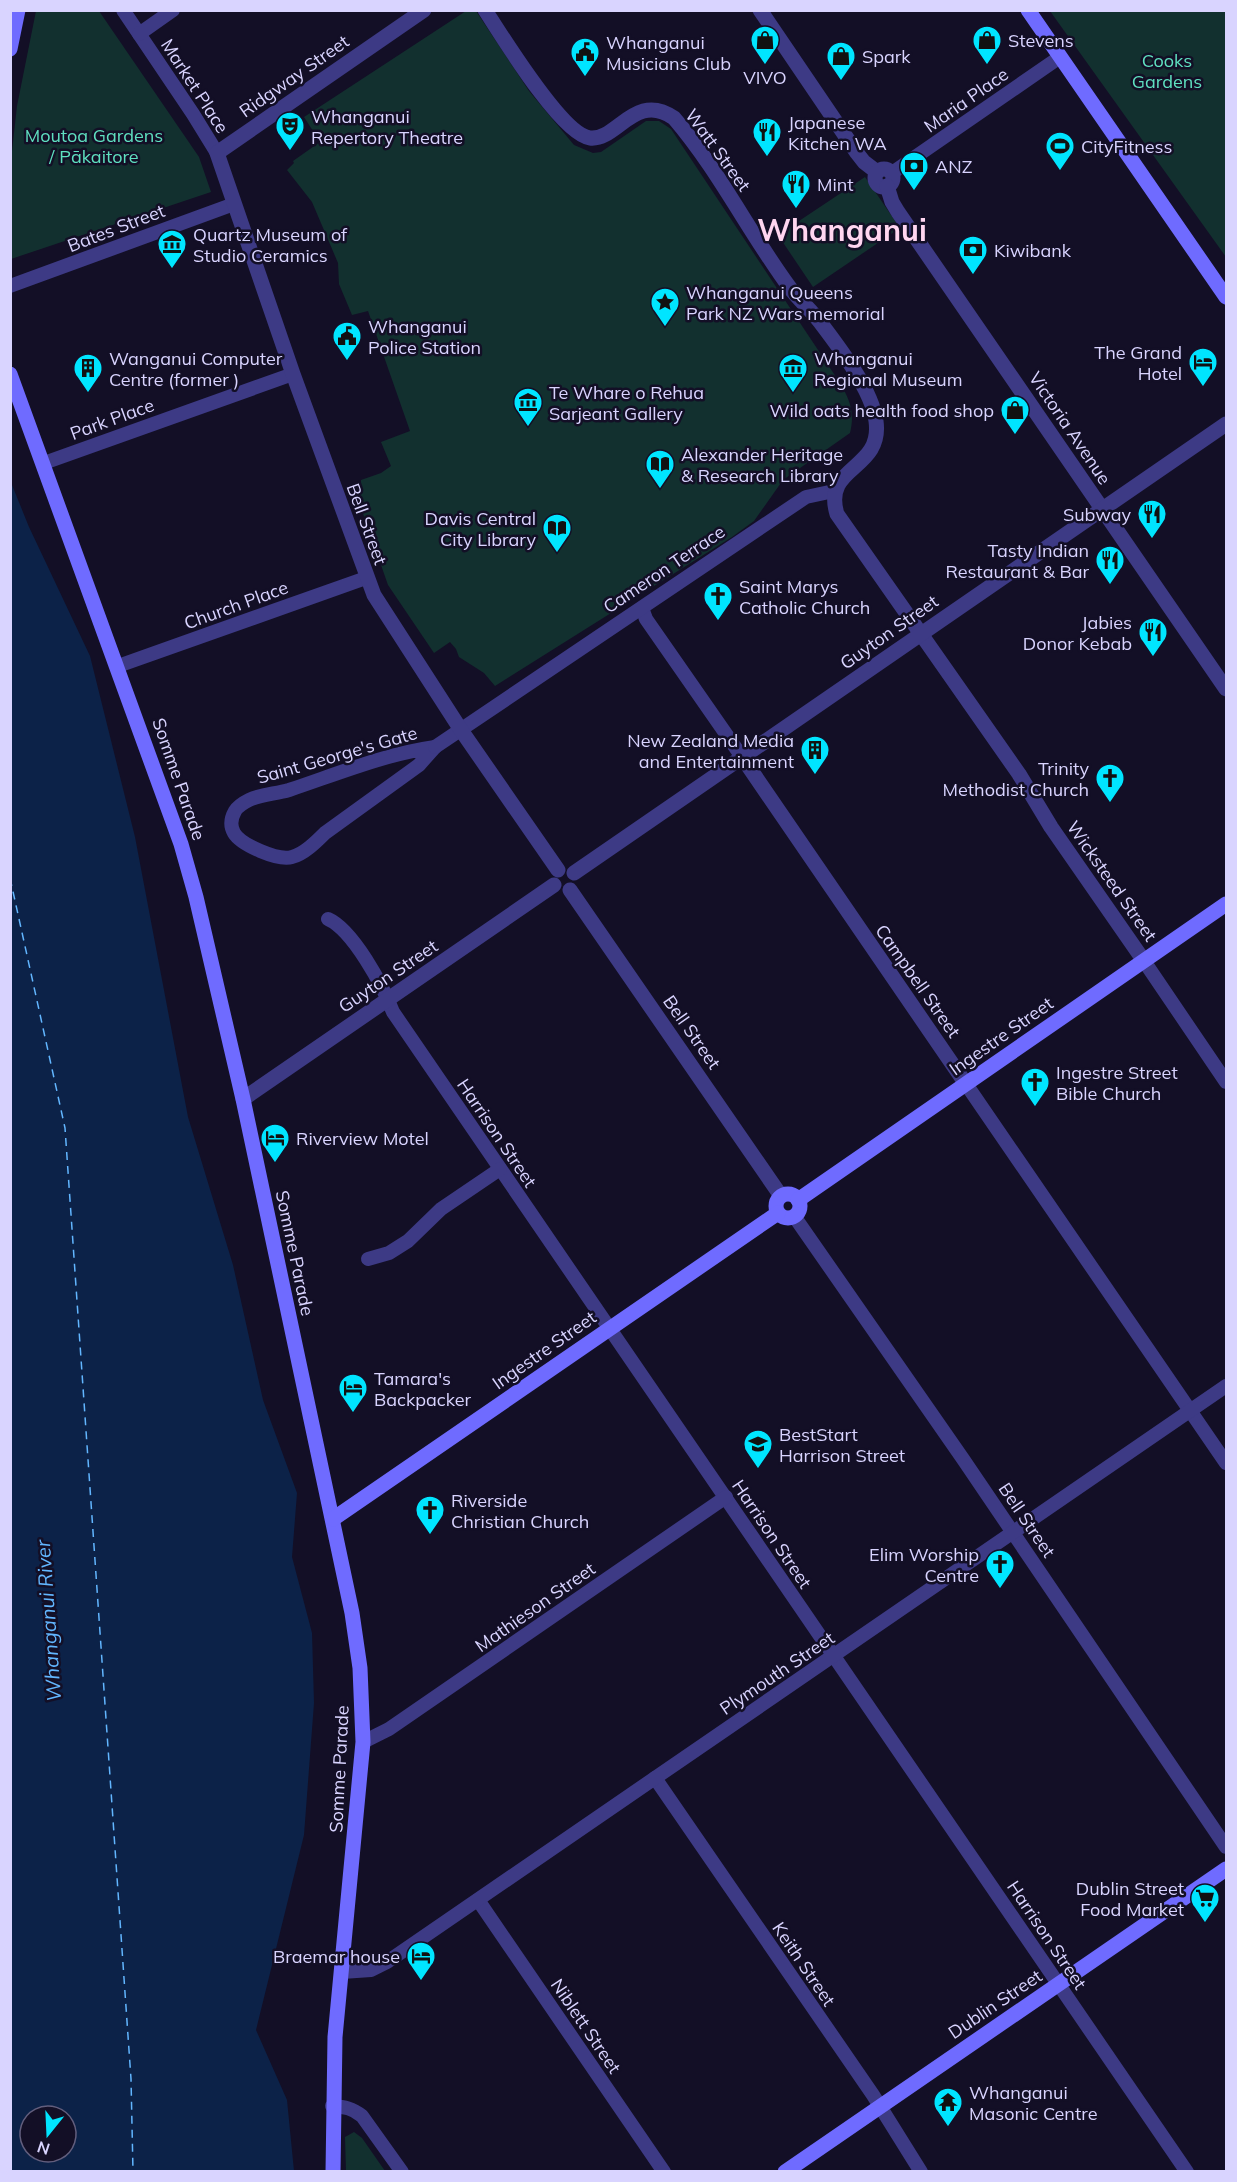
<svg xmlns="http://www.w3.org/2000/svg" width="1237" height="2182" font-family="Mulish,sans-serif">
  <rect width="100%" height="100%" fill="#130f26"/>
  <g fill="#12302f">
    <path d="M 36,11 L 99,11 L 199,157 L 211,192 L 11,259 L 11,160 L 17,106 Z"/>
    <path d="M 466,11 L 476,11 L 529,91 L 574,145 L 593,153 L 601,152 L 646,121 L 659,121 L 671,129 L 840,383 C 850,400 855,413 850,433 L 783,480 L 754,521 L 732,537 L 495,686 L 484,673 L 459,657 L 456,649 L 450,642 L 434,653 L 388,585 L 353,485 L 361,483 L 361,480 L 381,473 L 391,466 L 381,442 L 410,431 L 368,311 L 352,315 L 339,284 L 338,263 L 312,202 L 287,170 L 294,163 L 293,161 L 320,142 L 304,117 Z"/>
    <path d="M 1050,11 L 1226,11 L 1226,257 Z"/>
    <path d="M 865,177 L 900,228 L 813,287 L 778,235 Z"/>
    <path d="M 354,2132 L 362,2138 L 385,2171 L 346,2171 L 345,2137 Z"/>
  </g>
  <path fill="#0c2248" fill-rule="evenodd" d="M 10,480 L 29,527 L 90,656 L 135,837 L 188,1117 L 233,1265 L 263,1400 L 297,1493 L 292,1557 L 312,1633 L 314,1703 L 304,1835 L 256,2030 L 287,2100 L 294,2171 L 11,2171 ZM 30,2116 L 66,2116 L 66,2152 L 30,2152 Z"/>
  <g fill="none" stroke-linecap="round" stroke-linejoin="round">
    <path stroke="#62b6ff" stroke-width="1.5" stroke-dasharray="8 6" stroke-linecap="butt" d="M 10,878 L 65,1128 L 131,2079 L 133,2172"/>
    <g stroke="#3d3a85" stroke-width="14">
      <path d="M 123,10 L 193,114 L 217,153"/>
      <path d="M 139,34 L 173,10"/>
      <path d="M 892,173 L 1060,57"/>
      <path d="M 10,286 L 234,204"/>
      <path d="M 44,463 L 293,374"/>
      <path d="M 642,608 L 646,619 L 742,757"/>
      <path d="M 118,666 L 366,578"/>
      <path d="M 435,747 L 419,765 L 325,833 C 316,842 304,854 292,857 C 278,861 241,845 234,833 C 230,826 231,818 235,811 C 238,806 243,803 249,800 C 261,794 276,794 289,790 C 337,774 385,754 435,747 Z"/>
      <path d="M 435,747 L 806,497 L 834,491"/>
      <path d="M 328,919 C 353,930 383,986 393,1012 L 1187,2172"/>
      <path d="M 1144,961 L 1226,1082"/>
      <path d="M 966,1084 L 1226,1463"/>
      <path d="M 794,1216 L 963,1459 L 1226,1847"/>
      <path d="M 368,1259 L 389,1253 L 408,1241 L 441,1209 L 500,1169"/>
      <path d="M 363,1742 L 389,1729 L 726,1497"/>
      <path d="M 655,1778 L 873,2095 L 921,2172"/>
      <path d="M 478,1900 L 664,2172"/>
      <path d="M 342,1972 L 371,1970 L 387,1962 L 1226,1386"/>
      <path d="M 332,2106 C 345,2107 352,2108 362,2116 L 402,2172"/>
    </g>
    <g stroke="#3d3a85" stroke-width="15">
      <path d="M 424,10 L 217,153 L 293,374 L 374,595 L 461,730 L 558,870"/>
      <path d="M 485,10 C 502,36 562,135 590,138 C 617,141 635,91 674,118 C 718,169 750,234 790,288 C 799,300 811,310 820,322 C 839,347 872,390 876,421 C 883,471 822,465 837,514 L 1019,774 L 1051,827 L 1144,961"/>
      <path d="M 760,10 L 857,153 L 864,162 L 877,172"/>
      <circle cx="884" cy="178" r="9"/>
      <path d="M 887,186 L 892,202 L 898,212 L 1226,689"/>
      <path d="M 742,757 L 966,1084"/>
      <path d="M 574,873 L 1226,424"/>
      <path d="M 570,890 L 781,1196"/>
      <path d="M 243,1099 L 554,885"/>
    </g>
    <g stroke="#6f6bff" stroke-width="15">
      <path d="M 1028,10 L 1226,297"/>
      <path d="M 10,49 L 18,10"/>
      <path d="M 10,374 L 181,844 L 196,897 L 243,1099 L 352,1613 L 360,1668 L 363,1742 L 335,2037 L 333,2172"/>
      <circle cx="788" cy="1206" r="12"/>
      <path d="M 798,1200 L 1226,904"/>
      <path d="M 333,1519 L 778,1213"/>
      <path d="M 785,2172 L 1226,1869"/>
    </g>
  </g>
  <defs>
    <g id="shop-pin" transform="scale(1.5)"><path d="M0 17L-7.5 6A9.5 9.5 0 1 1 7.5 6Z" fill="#00e5ff" stroke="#130f26"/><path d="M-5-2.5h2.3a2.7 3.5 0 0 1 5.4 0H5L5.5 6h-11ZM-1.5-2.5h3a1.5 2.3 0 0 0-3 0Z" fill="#111"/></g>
    <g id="civic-pin" transform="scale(1.5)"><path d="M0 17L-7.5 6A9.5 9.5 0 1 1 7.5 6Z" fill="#00e5ff" stroke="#130f26"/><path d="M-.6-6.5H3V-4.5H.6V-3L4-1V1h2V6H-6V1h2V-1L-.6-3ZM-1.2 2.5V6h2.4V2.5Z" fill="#111"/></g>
    <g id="theatre-pin" transform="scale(1.5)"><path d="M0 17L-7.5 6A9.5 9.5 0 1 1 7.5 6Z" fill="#00e5ff" stroke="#130f26"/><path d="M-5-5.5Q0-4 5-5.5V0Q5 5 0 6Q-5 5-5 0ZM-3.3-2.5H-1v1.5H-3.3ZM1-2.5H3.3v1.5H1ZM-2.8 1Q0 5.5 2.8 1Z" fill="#111"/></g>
    <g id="restaurant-pin" transform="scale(1.5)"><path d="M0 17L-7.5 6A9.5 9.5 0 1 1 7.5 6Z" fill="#00e5ff" stroke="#130f26"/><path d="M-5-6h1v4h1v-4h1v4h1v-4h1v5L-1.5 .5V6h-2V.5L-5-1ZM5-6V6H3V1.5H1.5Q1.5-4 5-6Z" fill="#111"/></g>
    <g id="stadium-pin" transform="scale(1.5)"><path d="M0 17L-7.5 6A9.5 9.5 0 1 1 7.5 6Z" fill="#00e5ff" stroke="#130f26"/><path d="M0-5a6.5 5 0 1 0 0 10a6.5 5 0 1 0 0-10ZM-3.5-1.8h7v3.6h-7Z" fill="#111"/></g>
    <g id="bank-pin" transform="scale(1.5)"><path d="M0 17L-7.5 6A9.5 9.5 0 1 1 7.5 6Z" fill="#00e5ff" stroke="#130f26"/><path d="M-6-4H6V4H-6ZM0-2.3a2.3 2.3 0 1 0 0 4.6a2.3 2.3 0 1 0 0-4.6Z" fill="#111"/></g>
    <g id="museum-pin" transform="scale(1.5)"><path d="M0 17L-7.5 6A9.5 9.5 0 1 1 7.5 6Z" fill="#00e5ff" stroke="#130f26"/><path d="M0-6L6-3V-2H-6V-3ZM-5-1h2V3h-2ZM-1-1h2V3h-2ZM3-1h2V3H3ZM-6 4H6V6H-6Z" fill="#111"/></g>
    <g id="sight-pin" transform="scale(1.5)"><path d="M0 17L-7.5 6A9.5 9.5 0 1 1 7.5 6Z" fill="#00e5ff" stroke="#130f26"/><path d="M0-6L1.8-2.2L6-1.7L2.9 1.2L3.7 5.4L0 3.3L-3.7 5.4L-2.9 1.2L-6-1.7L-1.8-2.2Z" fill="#111"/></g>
    <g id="hotel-pin" transform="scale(1.5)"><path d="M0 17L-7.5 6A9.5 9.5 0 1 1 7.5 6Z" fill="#00e5ff" stroke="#130f26"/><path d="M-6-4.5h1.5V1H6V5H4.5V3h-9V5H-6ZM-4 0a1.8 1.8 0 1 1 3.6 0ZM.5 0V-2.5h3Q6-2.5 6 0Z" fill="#111"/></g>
    <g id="building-pin" transform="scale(1.5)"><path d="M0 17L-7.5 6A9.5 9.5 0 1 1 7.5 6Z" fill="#00e5ff" stroke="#130f26"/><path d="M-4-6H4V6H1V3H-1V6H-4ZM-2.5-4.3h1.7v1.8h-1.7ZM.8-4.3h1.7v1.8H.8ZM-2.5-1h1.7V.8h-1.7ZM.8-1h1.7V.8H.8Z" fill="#111"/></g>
    <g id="library-pin" transform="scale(1.5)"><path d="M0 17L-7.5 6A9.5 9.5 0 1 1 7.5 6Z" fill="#00e5ff" stroke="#130f26"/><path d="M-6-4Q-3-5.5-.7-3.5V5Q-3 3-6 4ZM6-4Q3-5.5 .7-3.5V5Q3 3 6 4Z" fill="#111"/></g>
    <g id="church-pin" transform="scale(1.5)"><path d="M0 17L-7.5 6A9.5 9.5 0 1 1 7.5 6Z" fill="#00e5ff" stroke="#130f26"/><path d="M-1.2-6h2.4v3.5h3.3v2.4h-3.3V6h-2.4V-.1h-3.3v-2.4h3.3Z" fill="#111"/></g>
    <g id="school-pin" transform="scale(1.5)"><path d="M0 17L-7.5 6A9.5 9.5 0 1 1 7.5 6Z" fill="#00e5ff" stroke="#130f26"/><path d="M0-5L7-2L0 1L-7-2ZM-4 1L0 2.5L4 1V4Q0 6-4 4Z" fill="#111"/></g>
    <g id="supermarket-pin" transform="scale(1.5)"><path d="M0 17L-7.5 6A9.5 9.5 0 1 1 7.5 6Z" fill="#00e5ff" stroke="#130f26"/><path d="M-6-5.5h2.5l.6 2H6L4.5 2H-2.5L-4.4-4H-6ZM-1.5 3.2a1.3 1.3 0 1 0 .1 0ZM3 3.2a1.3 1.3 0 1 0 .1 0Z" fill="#111"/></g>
    <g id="temple-pin" transform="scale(1.5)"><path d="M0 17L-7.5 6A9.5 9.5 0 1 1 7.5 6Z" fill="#00e5ff" stroke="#130f26"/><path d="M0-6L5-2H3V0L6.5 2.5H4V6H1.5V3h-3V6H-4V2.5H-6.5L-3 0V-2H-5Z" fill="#111"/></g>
  </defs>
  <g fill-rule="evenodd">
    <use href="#shop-pin" x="765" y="40"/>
    <use href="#shop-pin" x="987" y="40"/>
    <use href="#civic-pin" x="585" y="52"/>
    <use href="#shop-pin" x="841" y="56"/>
    <use href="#theatre-pin" x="290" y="126"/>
    <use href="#restaurant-pin" x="767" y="132"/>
    <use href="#stadium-pin" x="1060" y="146"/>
    <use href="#bank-pin" x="914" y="166"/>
    <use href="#restaurant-pin" x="796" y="184"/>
    <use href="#museum-pin" x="172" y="244"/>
    <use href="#bank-pin" x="973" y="250"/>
    <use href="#sight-pin" x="665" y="302"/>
    <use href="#civic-pin" x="347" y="336"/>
    <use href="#hotel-pin" x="1203" y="362"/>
    <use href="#building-pin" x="88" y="368"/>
    <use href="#museum-pin" x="793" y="368"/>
    <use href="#museum-pin" x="528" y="402"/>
    <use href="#shop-pin" x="1015" y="410"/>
    <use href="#library-pin" x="660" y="464"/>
    <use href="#restaurant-pin" x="1152" y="514"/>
    <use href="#library-pin" x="557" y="528"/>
    <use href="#restaurant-pin" x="1110" y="560"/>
    <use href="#church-pin" x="718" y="596"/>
    <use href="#restaurant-pin" x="1153" y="632"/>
    <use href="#building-pin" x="815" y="750"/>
    <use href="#church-pin" x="1110" y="778"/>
    <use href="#church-pin" x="1035" y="1082"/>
    <use href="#hotel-pin" x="275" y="1138"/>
    <use href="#hotel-pin" x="353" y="1388"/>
    <use href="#school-pin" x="758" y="1444"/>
    <use href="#church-pin" x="430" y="1510"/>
    <use href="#church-pin" x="1000" y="1564"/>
    <use href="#supermarket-pin" x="1205" y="1898"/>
    <use href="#hotel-pin" x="421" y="1956"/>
    <use href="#temple-pin" x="948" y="2102"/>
  </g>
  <g text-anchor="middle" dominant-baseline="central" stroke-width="5" stroke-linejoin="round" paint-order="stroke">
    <g font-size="18" fill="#d9d4ff" stroke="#130f26" text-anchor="start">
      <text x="1008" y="40">Stevens</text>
      <text x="606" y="42">Whanganui<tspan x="606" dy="21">Musicians Club</tspan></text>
      <text x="862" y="56">Spark</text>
      <text x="765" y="77" text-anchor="middle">VIVO</text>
      <text x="311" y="116">Whanganui<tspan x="311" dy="21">Repertory Theatre</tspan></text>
      <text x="788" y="122">Japanese<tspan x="788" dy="21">Kitchen WA</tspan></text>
      <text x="1081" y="146">CityFitness</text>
      <text x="935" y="166">ANZ</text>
      <text x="817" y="184">Mint</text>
      <text x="193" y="234">Quartz Museum of<tspan x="193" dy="21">Studio Ceramics</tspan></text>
      <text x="994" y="250">Kiwibank</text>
      <text x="686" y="292">Whanganui Queens<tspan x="686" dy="21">Park NZ Wars memorial</tspan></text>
      <text x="368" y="326">Whanganui<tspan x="368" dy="21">Police Station</tspan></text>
      <text x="1182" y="352" text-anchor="end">The Grand<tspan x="1182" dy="21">Hotel</tspan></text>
      <text x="109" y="358">Wanganui Computer<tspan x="109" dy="21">Centre (former )</tspan></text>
      <text x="814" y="358">Whanganui<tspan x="814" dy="21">Regional Museum</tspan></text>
      <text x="549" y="392">Te Whare o Rehua<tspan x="549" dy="21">Sarjeant Gallery</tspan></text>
      <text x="994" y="410" text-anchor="end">Wild oats health food shop</text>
      <text x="681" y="454">Alexander Heritage<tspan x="681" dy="21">&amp; Research Library</tspan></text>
      <text x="1131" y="514" text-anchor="end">Subway</text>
      <text x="536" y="518" text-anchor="end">Davis Central<tspan x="536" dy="21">City Library</tspan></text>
      <text x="1089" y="550" text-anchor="end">Tasty Indian<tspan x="1089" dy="21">Restaurant &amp; Bar</tspan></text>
      <text x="739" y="586">Saint Marys<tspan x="739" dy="21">Catholic Church</tspan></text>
      <text x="1132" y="622" text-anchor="end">Jabies<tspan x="1132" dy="21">Donor Kebab</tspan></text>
      <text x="794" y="740" text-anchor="end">New Zealand Media<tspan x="794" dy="21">and Entertainment</tspan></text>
      <text x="1089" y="768" text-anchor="end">Trinity<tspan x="1089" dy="21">Methodist Church</tspan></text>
      <text x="1056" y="1072">Ingestre Street<tspan x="1056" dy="21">Bible Church</tspan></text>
      <text x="296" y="1138">Riverview Motel</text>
      <text x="374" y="1378">Tamara's<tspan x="374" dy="21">Backpacker</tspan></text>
      <text x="779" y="1434">BestStart<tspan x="779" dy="21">Harrison Street</tspan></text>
      <text x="451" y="1500">Riverside<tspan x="451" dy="21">Christian Church</tspan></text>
      <text x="979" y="1554" text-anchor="end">Elim Worship<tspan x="979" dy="21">Centre</tspan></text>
      <text x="1184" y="1888" text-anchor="end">Dublin Street<tspan x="1184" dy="21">Food Market</tspan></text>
      <text x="400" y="1956" text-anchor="end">Braemar house</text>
      <text x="969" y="2092">Whanganui<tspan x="969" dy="21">Masonic Centre</tspan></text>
    </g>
    <g font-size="18" fill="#5fe0c0" stroke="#130f26">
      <text x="1167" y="60">Cooks<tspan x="1167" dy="21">Gardens</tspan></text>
      <text x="94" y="135">Moutoa Gardens<tspan x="94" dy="21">/ Pākaitore</tspan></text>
    </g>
    <g font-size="18" fill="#d9d4ff" stroke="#130f26">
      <text transform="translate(294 76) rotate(-35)">Ridgway Street</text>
      <text transform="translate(195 86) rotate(57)">Market Place</text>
      <text transform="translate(966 100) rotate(-35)">Maria Place</text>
      <text transform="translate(718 150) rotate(54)">Watt Street</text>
      <text transform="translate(116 228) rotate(-21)">Bates Street</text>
      <text transform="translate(112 419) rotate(-20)">Park Place</text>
      <text transform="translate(1070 428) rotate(56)">Victoria Avenue</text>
      <text transform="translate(367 524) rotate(70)">Bell Street</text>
      <text transform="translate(664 569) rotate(-34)">Cameron Terrace</text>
      <text transform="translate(236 605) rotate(-20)">Church Place</text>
      <text transform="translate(889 632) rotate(-35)">Guyton Street</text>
      <text transform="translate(337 755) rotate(-16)">Saint George's Gate</text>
      <text transform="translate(179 779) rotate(71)">Somme Parade</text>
      <text transform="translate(1112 881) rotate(55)">Wicksteed Street</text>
      <text transform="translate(388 976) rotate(-34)">Guyton Street</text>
      <text transform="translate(918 981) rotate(55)">Campbell Street</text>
      <text transform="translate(692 1032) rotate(55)">Bell Street</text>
      <text transform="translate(1001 1036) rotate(-35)">Ingestre Street</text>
      <text transform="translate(497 1133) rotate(56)">Harrison Street</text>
      <text transform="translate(295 1253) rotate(78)">Somme Parade</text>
      <text transform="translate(544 1350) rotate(-35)">Ingestre Street</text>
      <text transform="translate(1027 1520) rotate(56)">Bell Street</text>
      <text transform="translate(772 1534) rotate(56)">Harrison Street</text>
      <text transform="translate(535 1607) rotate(-35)">Mathieson Street</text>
      <text transform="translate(777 1673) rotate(-34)">Plymouth Street</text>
      <text transform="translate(339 1769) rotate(-87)">Somme Parade</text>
      <text transform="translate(1047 1935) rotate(56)">Harrison Street</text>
      <text transform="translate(804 1964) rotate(56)">Keith Street</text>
      <text transform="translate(995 2004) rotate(-34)">Dublin Street</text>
      <text transform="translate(586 2026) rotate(56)">Niblett Street</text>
    </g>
    <g font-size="20" font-style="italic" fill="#62b6ff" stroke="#130f26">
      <text transform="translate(48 1621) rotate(-94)">Whanganui River</text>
    </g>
    <g font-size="30" font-weight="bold" fill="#ffd6f0" stroke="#130f26">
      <text x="842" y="230">Whanganui</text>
    </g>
  </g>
  <rect width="1237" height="2182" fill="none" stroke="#d9d4ff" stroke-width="24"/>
  <g transform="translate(48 2134) rotate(198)"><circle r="28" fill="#130f26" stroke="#625e7d" stroke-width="1.5"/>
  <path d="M0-4.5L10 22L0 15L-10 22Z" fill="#00e5ff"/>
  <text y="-9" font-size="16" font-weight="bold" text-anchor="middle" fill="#d9d4ff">N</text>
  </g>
</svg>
